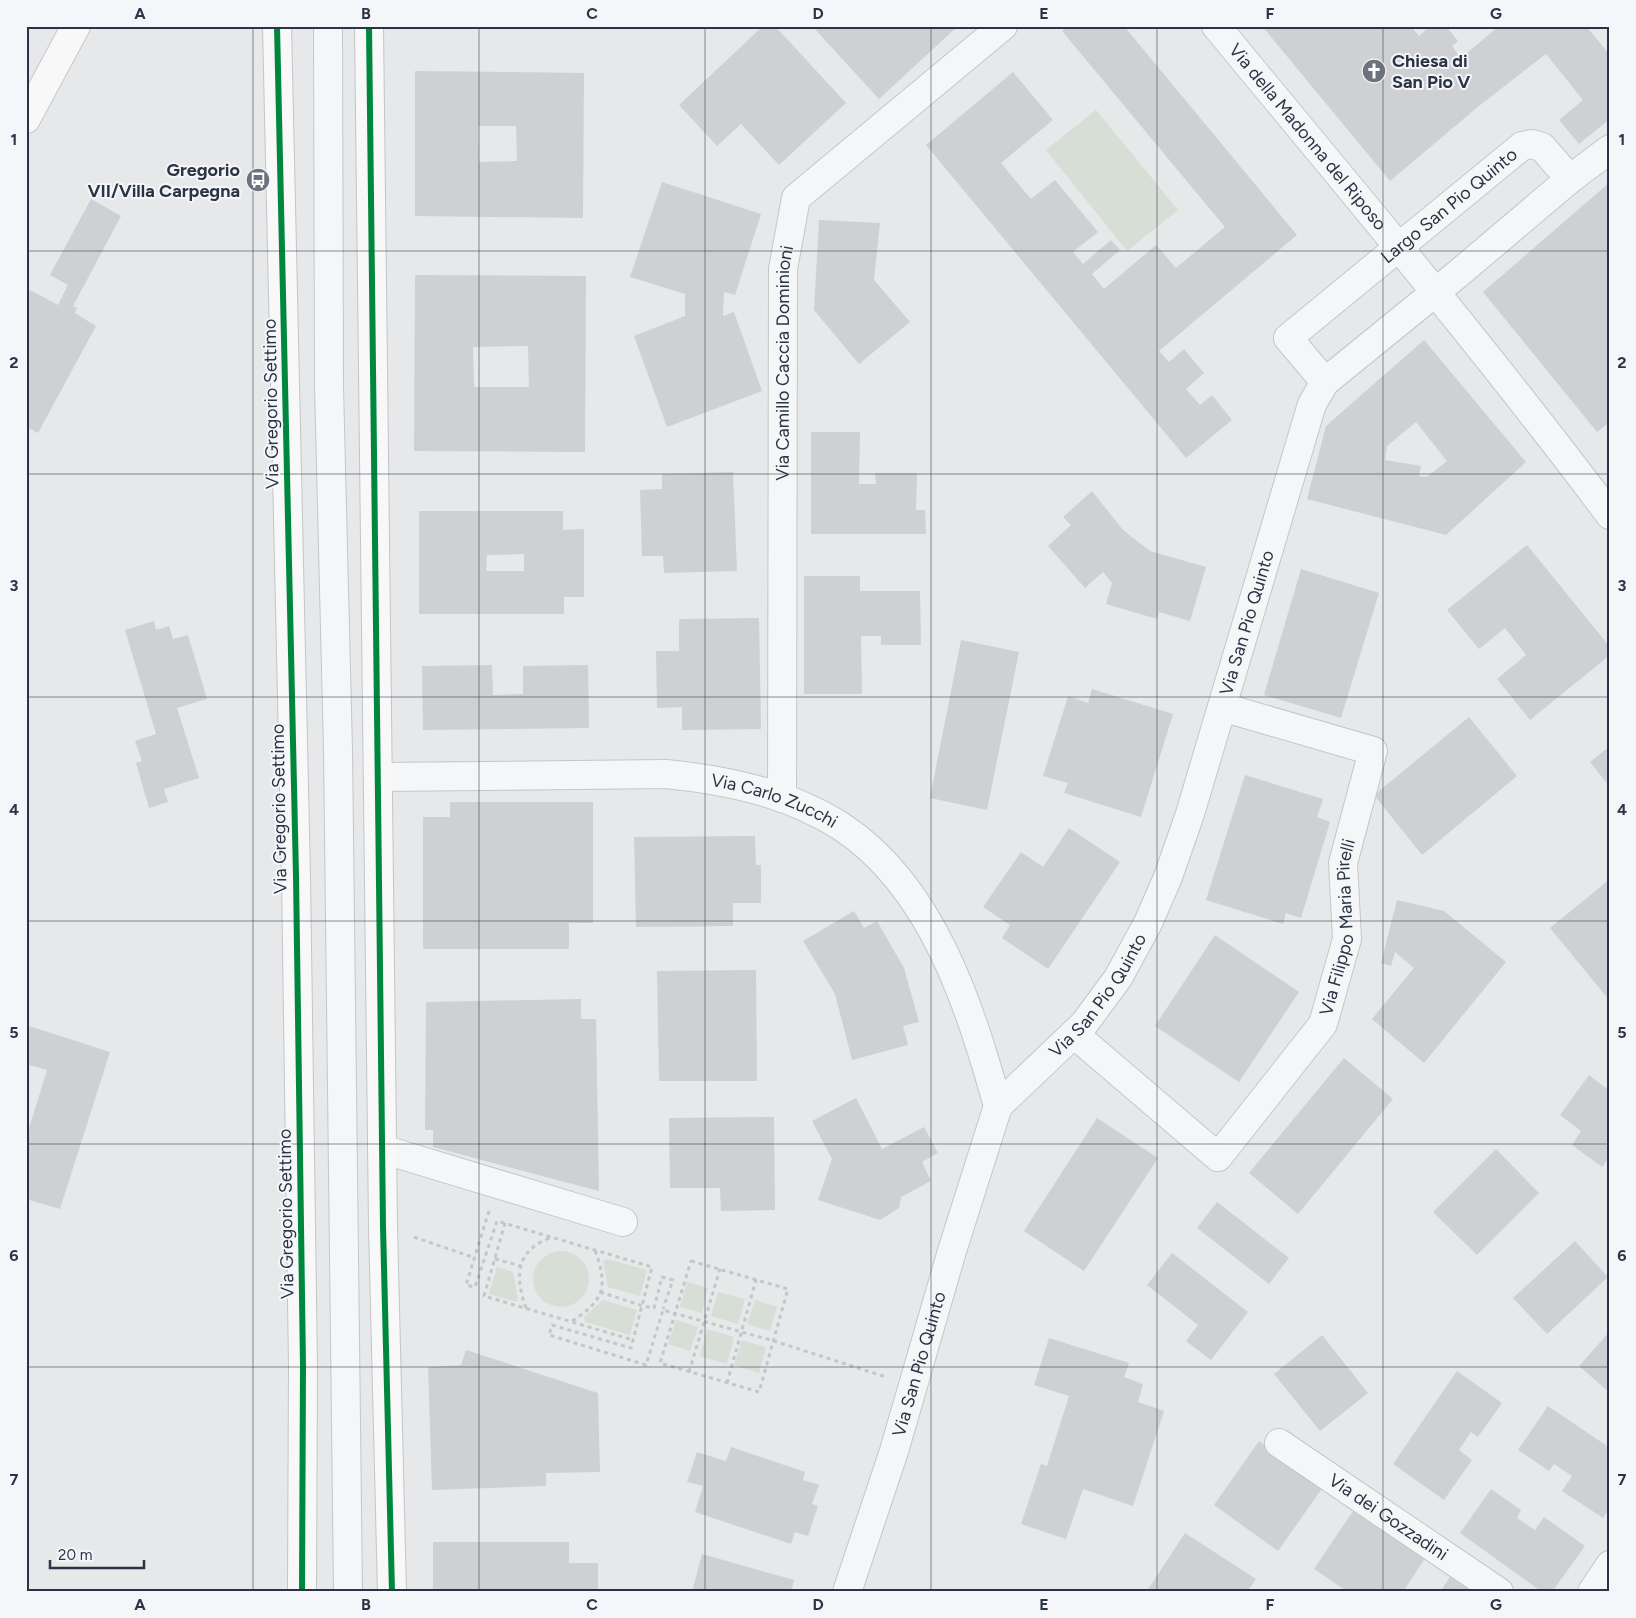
<svg xmlns="http://www.w3.org/2000/svg" width="1636" height="1618" font-family="Figtree,sans-serif">
  <rect width="100%" height="100%" fill="#e6e8ea"/>
  <g fill="#d6ded6">
    <path d="M 1096,110 L 1178,210 L 1127,251 L 1046,150 Z"/>
    <circle cx="561" cy="1279" r="28"/>
    <path d="M 607,1259 L 647,1270 L 640,1296 L 608,1287 L 603,1261 Z"/>
    <path d="M 497,1267 L 513,1272 L 518,1298 L 516,1302 L 489,1294 Z"/>
    <path d="M 687,1282 L 708,1288 L 702,1313 L 680,1307 Z"/>
    <path d="M 718,1292 L 745,1299 L 738,1324 L 711,1316 Z"/>
    <path d="M 603,1300 L 637,1310 L 630,1335 L 585,1322 L 584,1317 Z"/>
    <path d="M 755,1300 L 777,1307 L 770,1331 L 747,1324 Z"/>
    <path d="M 676,1320 L 698,1327 L 690,1351 L 668,1344 Z"/>
    <path d="M 707,1329 L 734,1337 L 727,1364 L 700,1356 Z"/>
    <path d="M 742,1340 L 766,1347 L 759,1373 L 734,1365 Z"/>
  </g>
  <g fill="#ced0d3" fill-rule="evenodd">
    <path d="M 763,26 L 775,26 L 846,103 L 779,165 L 741,124 L 717,146 L 679,105 Z"/>
    <path d="M 812,26 L 958,26 L 879,99 Z"/>
    <path d="M 1068,26 L 1124,26 L 1297,235 L 1159,351 L 1169,362 L 1184,349 L 1204,373 L 1186,389 L 1200,405 L 1212,395 L 1232,420 L 1186,458 L 926,145 L 1013,72 L 1053,120 L 1001,163 L 1031,199 L 1055,180 L 1098,232 L 1073,252 L 1083,264 L 1111,240 L 1120,250 L 1092,274 L 1104,289 L 1156,245 L 1176,268 L 1225,227 L 1062,31 Z"/>
    <path d="M 1262,26 L 1411,26 L 1419,36 L 1430,26 L 1446,26 L 1458,41 L 1452,46 L 1461,58 L 1499,26 L 1586,26 L 1610,55 L 1610,119 L 1579,144 L 1559,120 L 1583,100 L 1546,54 L 1479,106 L 1390,181 Z"/>
    <path d="M 415,71 L 584,73 L 583,218 L 415,216 ZM 478,126 L 516,126 L 517,161 L 479,162 Z"/>
    <path d="M 662,182 L 761,214 L 735,295 L 724,292 L 723,316 L 734,312 L 762,391 L 667,427 L 634,336 L 685,316 L 685,294 L 630,277 Z"/>
    <path d="M 1610,182 L 1610,422 L 1597,432 L 1483,292 Z"/>
    <path d="M 91,199 L 121,216 L 73,306 L 77,308 L 75,313 L 96,326 L 38,433 L 26,427 L 26,296 L 30,290 L 58,305 L 68,285 L 50,275 Z"/>
    <path d="M 819,220 L 880,223 L 874,280 L 910,322 L 859,364 L 814,310 Z"/>
    <path d="M 415,275 L 586,276 L 585,452 L 414,451 ZM 528,346 L 529,387 L 474,387 L 473,347 Z"/>
    <path d="M 1424,340 L 1526,462 L 1446,535 L 1307,499 L 1326,426 ZM 1416,422 L 1447,461 L 1427,477 L 1419,476 L 1421,466 L 1385,460 L 1387,446 Z"/>
    <path d="M 811,432 L 860,432 L 859,484 L 876,484 L 875,473 L 917,473 L 916,510 L 925,510 L 926,534 L 811,534 Z"/>
    <path d="M 733,472 L 737,571 L 664,573 L 663,556 L 642,556 L 640,490 L 662,489 L 662,474 Z"/>
    <path d="M 1092,491 L 1123,530 L 1150,551 L 1206,567 L 1190,621 L 1159,612 L 1157,619 L 1106,604 L 1112,583 L 1103,572 L 1085,588 L 1048,546 L 1071,525 L 1063,517 Z"/>
    <path d="M 419,511 L 563,511 L 563,530 L 584,529 L 584,597 L 564,597 L 564,614 L 419,614 ZM 524,554 L 524,571 L 486,571 L 487,555 Z"/>
    <path d="M 1527,545 L 1610,647 L 1610,655 L 1530,720 L 1497,679 L 1526,655 L 1505,628 L 1479,649 L 1447,610 Z"/>
    <path d="M 1301,569 L 1379,593 L 1341,718 L 1264,695 Z"/>
    <path d="M 804,576 L 860,576 L 860,591 L 920,591 L 921,645 L 881,645 L 881,636 L 861,636 L 862,694 L 804,694 Z"/>
    <path d="M 759,618 L 761,729 L 682,730 L 682,707 L 657,708 L 656,651 L 679,651 L 679,619 Z"/>
    <path d="M 154,621 L 156,630 L 169,626 L 173,639 L 188,635 L 207,699 L 177,708 L 199,778 L 164,789 L 168,802 L 149,808 L 136,763 L 142,761 L 135,741 L 156,734 L 125,630 Z"/>
    <path d="M 961,640 L 1019,652 L 987,810 L 930,798 Z"/>
    <path d="M 492,665 L 493,695 L 523,694 L 523,666 L 588,665 L 589,728 L 423,730 L 422,666 Z"/>
    <path d="M 1092,689 L 1173,714 L 1141,817 L 1064,793 L 1068,783 L 1043,776 L 1068,696 L 1088,703 Z"/>
    <path d="M 1469,717 L 1517,776 L 1422,855 L 1374,795 Z"/>
    <path d="M 1610,746 L 1610,787 L 1590,762 Z"/>
    <path d="M 1245,775 L 1323,799 L 1317,817 L 1330,822 L 1301,918 L 1286,913 L 1283,924 L 1206,900 Z"/>
    <path d="M 450,802 L 593,802 L 593,923 L 569,923 L 569,949 L 423,949 L 423,817 L 450,817 Z"/>
    <path d="M 1069,828 L 1120,862 L 1048,969 L 1002,938 L 1010,925 L 983,907 L 1021,852 L 1043,867 Z"/>
    <path d="M 755,836 L 756,865 L 761,865 L 761,903 L 733,903 L 733,926 L 636,927 L 634,837 Z"/>
    <path d="M 1610,879 L 1610,1001 L 1550,928 Z"/>
    <path d="M 1397,900 L 1444,911 L 1506,962 L 1424,1063 L 1372,1019 L 1414,968 L 1395,952 L 1391,966 L 1381,963 Z"/>
    <path d="M 854,911 L 864,928 L 877,921 L 904,968 L 919,1022 L 903,1026 L 908,1045 L 852,1060 L 835,994 L 803,941 Z"/>
    <path d="M 1215,935 L 1299,992 L 1239,1082 L 1155,1026 Z"/>
    <path d="M 756,970 L 757,1081 L 659,1081 L 657,971 Z"/>
    <path d="M 581,999 L 581,1019 L 596,1019 L 599,1191 L 433,1147 L 433,1130 L 425,1130 L 426,1002 Z"/>
    <path d="M 26,1025 L 110,1052 L 60,1209 L 26,1199 L 26,1138 L 47,1070 L 26,1064 Z"/>
    <path d="M 1344,1058 L 1393,1099 L 1298,1214 L 1249,1173 Z"/>
    <path d="M 1589,1075 L 1610,1091 L 1610,1156 L 1602,1167 L 1572,1145 L 1581,1131 L 1560,1115 Z"/>
    <path d="M 856,1098 L 882,1149 L 924,1127 L 938,1153 L 922,1162 L 931,1181 L 901,1197 L 899,1208 L 880,1220 L 818,1200 L 832,1159 L 812,1121 Z"/>
    <path d="M 774,1117 L 775,1210 L 721,1211 L 720,1188 L 670,1188 L 669,1118 Z"/>
    <path d="M 1097,1118 L 1158,1158 L 1084,1271 L 1024,1231 Z"/>
    <path d="M 1496,1149 L 1539,1193 L 1477,1255 L 1433,1212 Z"/>
    <path d="M 1217,1202 L 1289,1258 L 1269,1284 L 1197,1228 Z"/>
    <path d="M 1575,1241 L 1608,1277 L 1547,1334 L 1513,1298 Z"/>
    <path d="M 1172,1253 L 1248,1312 L 1211,1360 L 1186,1341 L 1198,1325 L 1147,1285 Z"/>
    <path d="M 1610,1331 L 1610,1393 L 1579,1366 Z"/>
    <path d="M 1322,1335 L 1368,1393 L 1320,1431 L 1274,1374 Z"/>
    <path d="M 1049,1338 L 1129,1363 L 1124,1377 L 1143,1384 L 1138,1402 L 1164,1411 L 1133,1506 L 1083,1489 L 1066,1539 L 1021,1524 L 1041,1464 L 1047,1466 L 1069,1396 L 1034,1385 Z"/>
    <path d="M 466,1350 L 598,1393 L 600,1472 L 546,1473 L 546,1486 L 432,1490 L 428,1367 L 461,1365 Z"/>
    <path d="M 1457,1371 L 1502,1403 L 1478,1437 L 1471,1432 L 1459,1450 L 1472,1460 L 1444,1500 L 1393,1464 Z"/>
    <path d="M 1548,1406 L 1610,1448 L 1610,1507 L 1603,1518 L 1562,1491 L 1572,1476 L 1554,1464 L 1549,1471 L 1518,1450 Z"/>
    <path d="M 1259,1441 L 1323,1487 L 1278,1551 L 1214,1505 Z"/>
    <path d="M 731,1447 L 805,1472 L 803,1480 L 819,1485 L 812,1504 L 818,1506 L 808,1536 L 795,1532 L 791,1544 L 695,1512 L 703,1486 L 687,1482 L 697,1452 L 726,1461 Z"/>
    <path d="M 1491,1489 L 1521,1510 L 1517,1518 L 1535,1530 L 1544,1517 L 1585,1546 L 1552,1592 L 1542,1592 L 1460,1533 Z"/>
    <path d="M 1353,1511 L 1425,1558 L 1403,1592 L 1348,1592 L 1314,1569 Z"/>
    <path d="M 1185,1533 L 1256,1579 L 1247,1592 L 1147,1591 Z"/>
    <path d="M 433,1542 L 569,1542 L 569,1563 L 598,1563 L 598,1592 L 433,1592 Z"/>
    <path d="M 702,1554 L 794,1580 L 791,1592 L 692,1592 Z"/>
    <path d="M 1452,1574 L 1479,1592 L 1440,1592 Z"/>
  </g>
  <g fill="none" stroke-linecap="round" stroke-linejoin="round">
    <g stroke="#c4c6c8" stroke-width="30">
      <g id="minor">
        <path d="M 328,26 L 329,386 L 338,750 L 348,1592"/>
        <path id="s1" d="M 1216,26 C 1349,187 1484,347 1610,515"/>
        <path id="s2" d="M 1325,382 L 1288,338 L 1522,146 L 1532,144 L 1542,147 L 1570,179"/>
        <path id="s3" d="M 379,777 L 666,774 C 727,780 789,793 842,827 C 933,887 970,1007 998,1106"/>
        <path id="s4" d="M 782,798 L 783,269 L 796,198 L 1003,26"/>
        <path id="s5" d="M 1074,1034 L 1218,1157 L 1323,1024 L 1347,939 L 1343,863 L 1373,751 L 1222,707"/>
        <path d="M 382,1149 L 623,1222"/>
        <path id="s6" d="M 1279,1443 L 1499,1592"/>
        <path id="s7" d="M 847,1592 L 894,1451 L 952,1251 L 998,1106 L 1084,1024 L 1118,978 L 1148,923 L 1168,877 L 1190,814 L 1312,404 L 1325,382 L 1459,273 L 1570,179 L 1610,149"/>
        <path d="M 1592,1592 L 1610,1565"/>
      </g>
    </g>
    <g stroke="#c2c5c8" stroke-width="30">
      <g id="major">
        <path d="M 277,26 L 296,876 L 303,1366 L 302,1592"/>
        <path d="M 369,26 L 383,1226 L 392,1592"/>
        <path d="M 26,119 L 76,26"/>
      </g>
    </g>
    <g stroke="#c5c6ca" stroke-width="3" stroke-dasharray="4 4" stroke-linecap="butt">
      <path d="M 489,1211 L 466,1285 L 475,1287 L 497,1221 L 652,1267 L 631,1348 L 552,1325 L 549,1335 L 646,1365 L 663,1310 L 774,1341 L 886,1377"/>
      <path d="M 505,1223 L 484,1296 L 633,1340"/>
      <path d="M 414,1237 L 475,1258"/>
      <path d="M 495,1259 L 521,1266"/>
      <path d="M 691,1261 L 788,1289 L 759,1392 L 660,1363 Z"/>
      <path d="M 600,1292 L 643,1306 L 654,1308 L 662,1277 L 673,1280 L 663,1309"/>
      <path d="M 526,1308 C 519,1288 514,1265 531,1249 C 536,1244 545,1240 552,1237"/>
      <path d="M 572,1321 C 605,1300 608,1286 595,1250"/>
      <path d="M 689,1372 L 720,1269"/>
      <path d="M 727,1383 L 756,1280"/>
    </g>
    <use href="#minor" stroke="#f5f6f7" stroke-width="28"/>
    <use href="#major" stroke="#f8f8f8" stroke-width="28"/>
    <g stroke="#f4f6f9" stroke-width="9">
      <g id="cycleway">
        <path d="M 277,26 L 296,876 L 303,1366 L 302,1592"/>
        <path d="M 369,26 L 383,1226 L 392,1592"/>
      </g>
    </g>
    <use href="#cycleway" stroke="#00873e" stroke-width="6"/>
  </g>
  <path fill="none" stroke="#2b3445" stroke-width="1" stroke-opacity="0.55" d="M 253,26 L 253,1592M 479,26 L 479,1592M 705,26 L 705,1592M 931,26 L 931,1592M 1157,26 L 1157,1592M 1383,26 L 1383,1592M 26,251 L 1610,251M 26,474 L 1610,474M 26,697 L 1610,697M 26,921 L 1610,921M 26,1144 L 1610,1144M 26,1367 L 1610,1367"/>
  <defs>
    <g id="church-disc" transform="scale(1.25)"><circle r="9.5" fill="#6c737f" stroke="#f4f6f9"/><path d="M-1.2-6h2.4v3.5h3.3v2.4h-3.3V6h-2.4V-.1h-3.3v-2.4h3.3Z" fill="#fff"/></g>
    <g id="bus-disc" transform="scale(1.25)"><circle r="9.5" fill="#6c737f" stroke="#f4f6f9"/><path d="M-5-6H5V4H4V6H2V4H-2V6H-4V4H-5ZM-3.5-4V0h7V-4ZM-3.5 1.2v1.5H-2V1.2ZM2 1.2v1.5H3.5V1.2Z" fill="#fff"/></g>
  </defs>
  <g fill-rule="evenodd">
    <use href="#church-disc" x="1374" y="71"/>
    <use href="#bus-disc" x="258" y="180"/>
  </g>
  <g text-anchor="middle" dominant-baseline="central" stroke-width="4" stroke-linejoin="round" paint-order="stroke">
    <g font-size="18" font-weight="bold" fill="#2b3445" stroke="#f4f6f9" text-anchor="start">
      <text x="1392" y="61">Chiesa di<tspan x="1392" dy="21">San Pio V</tspan></text>
      <text x="240" y="170" text-anchor="end">Gregorio<tspan x="240" dy="21">VII/Villa Carpegna</tspan></text>
    </g>
    <g font-size="18" fill="#2b3445" stroke="#f4f6f9">
      <text stroke="none"><textPath href="#s1" startOffset="144">Via della Madonna del Riposo</textPath></text>
      <text stroke="none"><textPath href="#s2" startOffset="266">Largo San Pio Quinto</textPath></text>
      <text stroke="none"><textPath href="#s4" startOffset="435">Via Camillo Caccia Dominioni</textPath></text>
      <text transform="translate(271 404) rotate(-91)">Via Gregorio Settimo</text>
      <text stroke="none"><textPath href="#s7" startOffset="1064">Via San Pio Quinto</textPath></text>
      <text stroke="none"><textPath href="#s3" startOffset="399">Via Carlo Zucchi</textPath></text>
      <text transform="translate(279 809) rotate(-91)">Via Gregorio Settimo</text>
      <text stroke="none"><textPath href="#s5" startOffset="458">Via Filippo Maria Pirelli</textPath></text>
      <text stroke="none"><textPath href="#s7" startOffset="659">Via San Pio Quinto</textPath></text>
      <text transform="translate(286 1214) rotate(-91)">Via Gregorio Settimo</text>
      <text stroke="none"><textPath href="#s7" startOffset="239">Via San Pio Quinto</textPath></text>
      <text stroke="none"><textPath href="#s6" startOffset="132">Via dei Gozzadini</textPath></text>
    </g>
  </g>
  <rect width="1636" height="1618" fill="none" stroke="#f4f6f9" stroke-width="55"/>
  <path d="M50 1560v8h94v-8" fill="none" stroke="#2b3445" stroke-width="2.5"/>
  <text x="58" y="1560" font-size="15" fill="#2b3445" stroke="#f4f6f9" stroke-width="4" paint-order="stroke">20 m</text>
  <rect x="28" y="28" width="1580" height="1562" fill="none" stroke="#2b3445" stroke-width="2"/>
  <g font-size="16" text-anchor="middle" font-weight="bold" fill="#2b3445">
    <text x="140" y="19">A</text>
    <text x="366" y="19">B</text>
    <text x="592" y="19">C</text>
    <text x="818" y="19">D</text>
    <text x="1044" y="19">E</text>
    <text x="1270" y="19">F</text>
    <text x="1496" y="19">G</text>
    <text x="14" y="145">1</text>
    <text x="1622" y="145">1</text>
    <text x="14" y="368">2</text>
    <text x="1622" y="368">2</text>
    <text x="14" y="591">3</text>
    <text x="1622" y="591">3</text>
    <text x="14" y="815">4</text>
    <text x="1622" y="815">4</text>
    <text x="14" y="1038">5</text>
    <text x="1622" y="1038">5</text>
    <text x="14" y="1261">6</text>
    <text x="1622" y="1261">6</text>
    <text x="14" y="1485">7</text>
    <text x="1622" y="1485">7</text>
    <text x="140" y="1610">A</text>
    <text x="366" y="1610">B</text>
    <text x="592" y="1610">C</text>
    <text x="818" y="1610">D</text>
    <text x="1044" y="1610">E</text>
    <text x="1270" y="1610">F</text>
    <text x="1496" y="1610">G</text>
  </g>
</svg>
